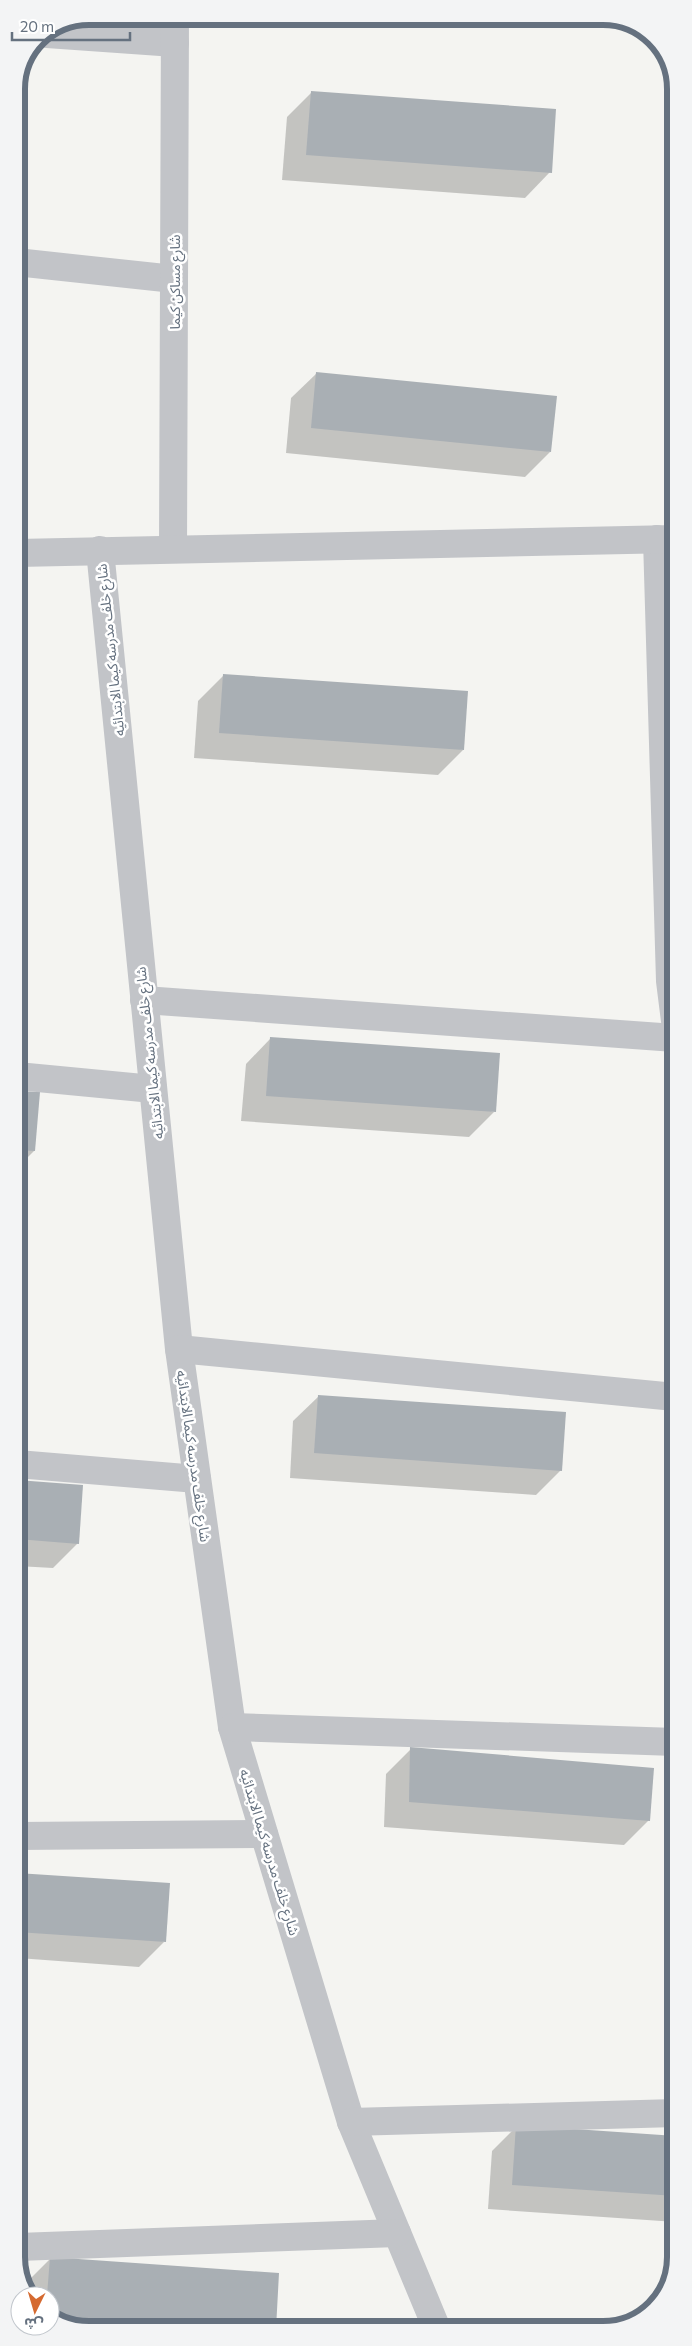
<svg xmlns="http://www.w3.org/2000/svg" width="692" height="2346" font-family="Commissioner,'Noto Sans Arabic',sans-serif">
  <rect width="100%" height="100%" fill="#f4f4f1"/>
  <g fill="#0003">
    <path d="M 312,92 L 550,172 L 525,198 L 282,180 L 287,117 Z"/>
    <path d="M 317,373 L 550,452 L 525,477 L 286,453 L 291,398 Z"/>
    <path d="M 223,676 L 463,750 L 438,775 L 194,758 L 198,701 Z"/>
    <path d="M 271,1038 L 494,1112 L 469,1137 L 241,1121 L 246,1064 Z"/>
    <path d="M 17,1092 L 39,1094 L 34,1151 L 17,1168 Z"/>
    <path d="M 319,1396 L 561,1470 L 536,1495 L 290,1478 L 293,1421 Z"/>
    <path d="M 17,1481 L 78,1543 L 53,1568 L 17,1566 Z"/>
    <path d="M 411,1749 L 649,1820 L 624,1845 L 384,1827 L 386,1774 Z"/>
    <path d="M 17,1874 L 164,1942 L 139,1967 L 18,1958 Z"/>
    <path d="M 517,2126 L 676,2137 L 676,2222 L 488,2209 L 492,2151 Z"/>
    <path d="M 50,2259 L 278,2275 L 274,2329 L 84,2330 L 50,2315 L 50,2296 L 32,2296 L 25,2284 Z"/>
  </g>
  <g fill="#a9afb4">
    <path d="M 311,91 L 556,109 L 552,173 L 306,155 Z"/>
    <path d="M 316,372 L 557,396 L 551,452 L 311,428 Z"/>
    <path d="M 223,674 L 468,691 L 464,750 L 219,733 Z"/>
    <path d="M 17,710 L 20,710 L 18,731 L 17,731 Z"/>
    <path d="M 270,1037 L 500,1053 L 496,1112 L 266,1096 Z"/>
    <path d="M 17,1091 L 40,1092 L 35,1151 L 17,1150 Z"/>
    <path d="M 318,1395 L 566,1412 L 562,1471 L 314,1453 Z"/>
    <path d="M 17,1480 L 83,1485 L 79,1544 L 17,1539 Z"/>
    <path d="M 410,1747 L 654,1768 L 650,1821 L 409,1802 Z"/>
    <path d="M 17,1873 L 170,1883 L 166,1942 L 17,1932 Z"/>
    <path d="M 516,2125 L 676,2136 L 676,2196 L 512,2185 Z"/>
    <path d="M 50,2257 L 279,2273 L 276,2329 L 230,2329 L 55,2317 L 50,2315 L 50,2296 L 47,2296 Z"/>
  </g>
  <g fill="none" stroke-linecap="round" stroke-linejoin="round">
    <g stroke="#c2c4c8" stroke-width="28">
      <path d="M 47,34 L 175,43"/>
      <path d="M 16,262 L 174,279"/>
      <path d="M 657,539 L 670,981 L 675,1021"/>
      <path d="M 173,549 L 175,16"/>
      <path d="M 100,550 L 179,1349 L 232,1727 L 351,2122 L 437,2329"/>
      <path d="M 17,553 L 675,539"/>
      <path d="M 144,1000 L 675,1038"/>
      <path d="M 17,1076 L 153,1089"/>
      <path d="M 179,1349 L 675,1397"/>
      <path d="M 17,1464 L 197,1479"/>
      <path d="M 232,1727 L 675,1742"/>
      <path d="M 17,1836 L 264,1834"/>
      <path d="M 351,2122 L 676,2113"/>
      <path d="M 18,2247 L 397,2233"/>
    </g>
  </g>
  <g text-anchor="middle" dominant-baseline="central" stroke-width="5" stroke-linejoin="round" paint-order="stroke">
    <g font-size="14" fill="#65717f" stroke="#fff">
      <text transform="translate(174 282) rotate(-90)">شارع مساكن كيما</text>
      <text transform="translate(110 650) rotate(-96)">شارع خلف مدرسه كيما الابتدائيه</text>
      <text transform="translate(149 1053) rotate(-96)">شارع خلف مدرسه كيما الابتدائيه</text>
      <text transform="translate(194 1456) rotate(82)">شارع خلف مدرسه كيما الابتدائيه</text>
      <text transform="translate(270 1852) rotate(73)">شارع خلف مدرسه كيما الابتدائيه</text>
    </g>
  </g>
  <path d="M0 0H692V2346H0ZM89 25H603A64 64 0 0 1 667 89V2257A64 64 0 0 1 603 2321H89A64 64 0 0 1 25 2257V89A64 64 0 0 1 89 25Z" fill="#f3f4f5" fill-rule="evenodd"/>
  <path fill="none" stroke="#65717f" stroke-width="6" d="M89 25H603A64 64 0 0 1 667 89V2257A64 64 0 0 1 603 2321H89A64 64 0 0 1 25 2257V89A64 64 0 0 1 89 25Z"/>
  <g transform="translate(35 2311) rotate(185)"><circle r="24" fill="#ffffff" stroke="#c1c6cc"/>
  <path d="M0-4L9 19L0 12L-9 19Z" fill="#d56a30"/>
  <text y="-8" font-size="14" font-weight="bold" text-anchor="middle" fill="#65717f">ش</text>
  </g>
  <path d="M12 32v8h118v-8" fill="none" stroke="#65717f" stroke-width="2.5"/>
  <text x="20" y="32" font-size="15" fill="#65717f" stroke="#ffffff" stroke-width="4" paint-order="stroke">20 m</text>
</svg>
